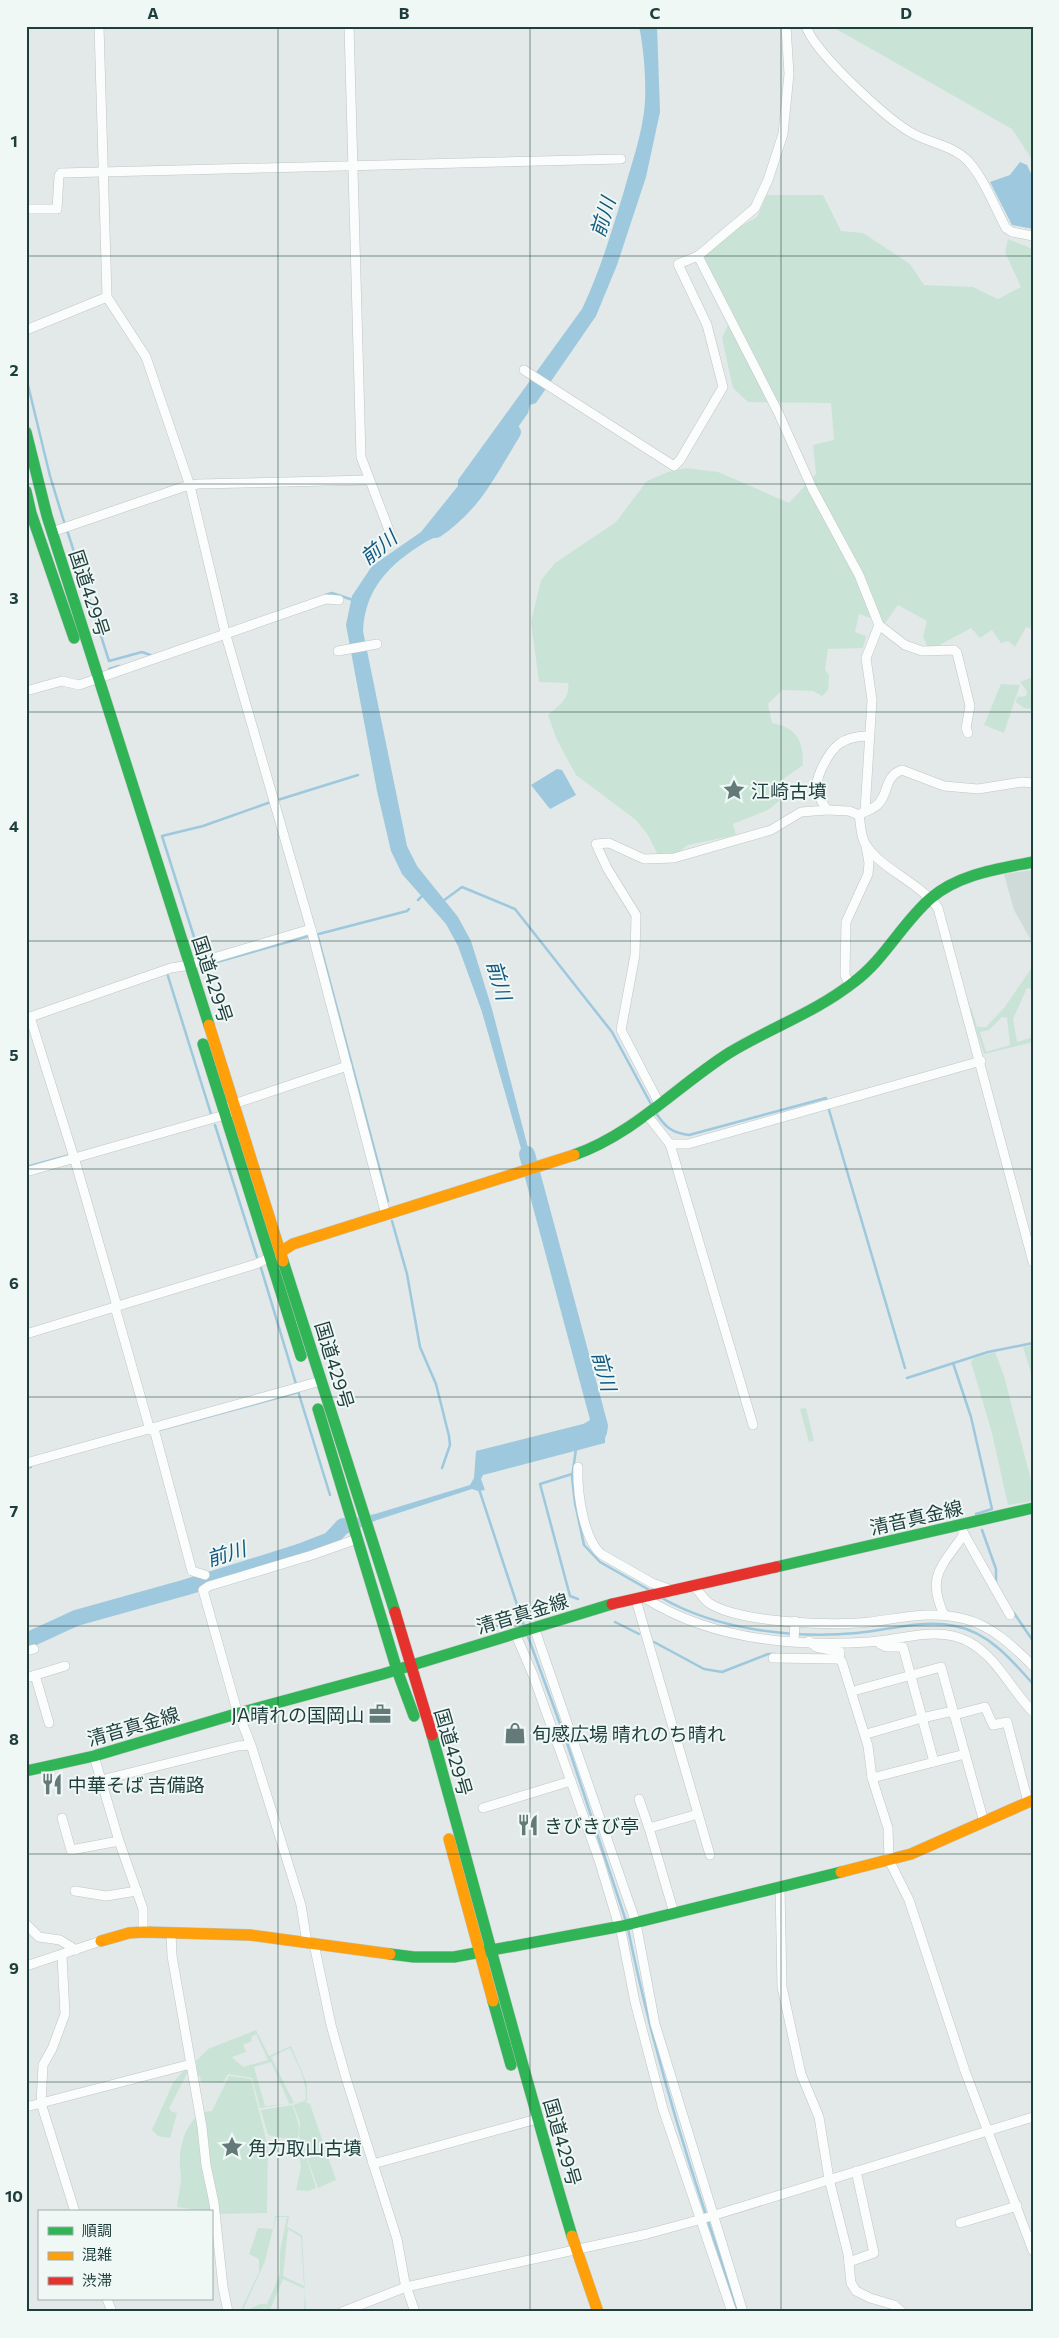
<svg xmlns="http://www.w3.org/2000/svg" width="1059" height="2338" font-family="Commissioner,'Noto Sans JP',sans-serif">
  <rect width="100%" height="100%" fill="#e2e9e8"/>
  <path fill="#cfdbd8" d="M 1033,870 L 1033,944 L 1014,910 L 1004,874 Z"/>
  <g fill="#c9e4d7" fill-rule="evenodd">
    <path d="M 831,26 L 1033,26 L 1033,161 L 1012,129 Z"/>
    <path d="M 767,195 L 823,195 L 841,231 L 863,233 L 910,264 L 924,285 L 973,287 L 998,299 L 1021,287 L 1005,252 L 1008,239 L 1033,249 L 1033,647 L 1032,629 L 1026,627 L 1015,647 L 1008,641 L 1001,643 L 992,630 L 980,638 L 971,628 L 936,647 L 927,646 L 923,636 L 927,621 L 898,605 L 885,623 L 859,614 L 855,632 L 866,636 L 863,648 L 828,649 L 825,670 L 829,675 L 828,690 L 822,696 L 813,691 L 782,690 L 768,704 L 772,723 C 797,728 803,740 803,765 L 782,780 L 789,793 L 768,810 L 733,824 L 736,835 L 688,845 L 676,854 L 658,855 L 648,835 L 636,820 L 576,775 L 557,740 L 548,715 C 559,705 571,698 568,683 L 539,682 L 531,622 L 541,580 L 555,563 L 616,522 L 647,481 L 668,472 L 686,468 L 718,472 L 789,503 L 816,474 L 813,445 L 834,440 L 831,403 L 748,402 L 733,388 L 722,338 L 733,314 L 702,257 L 739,227 L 757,217 Z"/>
    <path d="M 1033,677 L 1033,709 L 1024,708 L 1016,702 L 1017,697 L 1026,696 L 1027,691 L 1020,682 Z"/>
    <path d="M 1001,684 L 1020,685 L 1004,733 L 984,725 Z"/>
    <path d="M 1033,966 L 1033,990 L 1027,988 L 1013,1019 L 1017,1042 L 1033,1037 L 1033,1042 L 984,1054 L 970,1011 L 971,1007 L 977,1027 L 986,1027 L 1004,1008 ZM 1002,1017 L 1007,1018 L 1010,1045 L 986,1052 L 980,1032 L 989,1030 Z"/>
    <path d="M 1033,1345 L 1033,1379 L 1023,1347 Z"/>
    <path d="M 995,1352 L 1004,1376 L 1033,1488 L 1033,1501 L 1008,1505 L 992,1433 L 971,1362 L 974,1358 Z"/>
    <path d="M 806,1408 L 814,1441 L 809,1442 L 800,1409 Z"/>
    <path d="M 256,2030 L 269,2056 L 291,2046 L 307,2084 L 307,2101 L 305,2102 L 310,2104 L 336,2180 L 318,2188 L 299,2136 L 300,2122 L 293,2105 L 302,2102 L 260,2108 L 252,2078 L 228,2074 L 223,2083 L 201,2082 L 200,2076 L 197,2076 L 196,2061 L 208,2049 ZM 256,2034 L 268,2060 L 243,2067 L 232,2057 L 246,2052 L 243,2045 L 252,2041 L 251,2037 ZM 290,2048 C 297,2064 309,2083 305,2101 L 294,2103 L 271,2057 ZM 271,2062 L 289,2103 L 289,2104 L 265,2106 L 254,2067 Z"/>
    <path d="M 185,2069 L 188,2072 L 169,2108 L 172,2112 L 177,2113 L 170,2138 L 158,2136 L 152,2130 L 173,2083 Z"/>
    <path d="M 229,2076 L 251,2079 L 268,2147 L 267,2213 L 211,2214 L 211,2212 L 177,2207 C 178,2198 180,2189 181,2180 C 181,2172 179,2164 180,2157 C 181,2138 191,2111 212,2111 Z"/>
    <path d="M 292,2105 C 296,2116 303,2130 296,2141 L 268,2135 L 261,2110 Z"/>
    <path d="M 301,2140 L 316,2188 L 308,2191 L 296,2190 L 301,2168 L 298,2142 Z"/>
    <path d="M 275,2216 L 289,2216 L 287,2227 L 302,2235 L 306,2312 L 304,2312 L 305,2289 L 283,2279 L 269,2312 L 266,2312 L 266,2308 L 243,2312 L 260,2304 L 267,2304 L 280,2274 L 280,2251 L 287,2217 L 276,2217 L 265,2261 L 242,2312 L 240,2312 L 259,2272 L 259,2259 L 249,2254 L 258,2228 L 273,2229 ZM 288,2229 L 301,2237 L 304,2286 L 283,2276 Z"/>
  </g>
  <g fill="#9dc8dd">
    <path d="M 639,26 L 657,26 L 660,112 L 646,177 L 617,265 L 596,316 L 536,403 L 530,405 L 528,413 L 446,529 C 438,538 434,537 424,543 C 390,564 365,588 363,631 L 407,846 L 417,866 L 458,917 L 471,941 L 492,1009 L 534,1171 L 528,1173 L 482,1012 L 458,946 L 446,924 L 402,874 L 391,851 L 377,791 L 346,625 L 352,596 L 372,566 L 421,532 L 458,486 L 458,480 L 582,309 C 600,271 612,231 624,191 C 632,162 643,132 645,102 C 646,78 644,50 639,26 Z"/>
    <path d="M 1020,162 L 1027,165 L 1033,178 L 1033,229 L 1012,225 L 990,182 L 1010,175 Z"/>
    <path d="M 557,769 L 562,770 L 576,795 L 550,809 L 531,785 Z"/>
    <path d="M 600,1413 L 605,1433 L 605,1443 L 483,1475 L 481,1479 L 485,1490 L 478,1491 L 472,1489 L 377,1520 L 328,1542 L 327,1539 L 337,1522 L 375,1514 L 470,1485 L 474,1478 L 476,1451 L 583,1424 C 591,1421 593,1415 600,1413 Z"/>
  </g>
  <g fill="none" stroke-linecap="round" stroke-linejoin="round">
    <g stroke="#9dc8dd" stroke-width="2.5">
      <path d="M 26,377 L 50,476 L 65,525"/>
      <path d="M 67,530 L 109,661 L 142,652 L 153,656"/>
      <path d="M 325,595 L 332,593 L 353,600"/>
      <path d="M 109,669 L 119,666"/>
      <path d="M 418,900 L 423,895"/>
      <path d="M 443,901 L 462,887 L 515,909 L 612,1032 L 652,1106"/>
      <path d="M 315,935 L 407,911 L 409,909"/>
      <path d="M 318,937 L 388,1201"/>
      <path d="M 201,959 L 162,836 L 203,826 L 268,803 L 358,775"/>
      <path d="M 203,965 L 208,980"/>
      <path d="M 203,966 L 309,936"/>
      <path d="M 167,973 L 211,1114"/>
      <path d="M 829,1110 L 905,1368"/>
      <path d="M 656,1113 C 665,1127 672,1133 689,1135 L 826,1098 L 826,1100"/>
      <path d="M 215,1125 L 257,1257"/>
      <path d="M 26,1167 L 70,1155"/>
      <path d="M 392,1221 L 407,1274 L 420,1347 L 436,1384 L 449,1436 L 450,1445 L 442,1468"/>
      <path d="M 261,1268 L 296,1384"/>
      <path d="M 953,1363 L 971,1417 L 992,1509 L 976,1514"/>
      <path d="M 907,1378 L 988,1352 L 1033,1343"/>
      <path d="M 298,1391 L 330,1495"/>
      <path d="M 159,1430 L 299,1392"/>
      <path d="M 576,1449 L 572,1477 L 575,1503 L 584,1545 L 600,1562 L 651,1591"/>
      <path d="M 26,1468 L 31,1467"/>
      <path d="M 572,1474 L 540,1484 L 570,1596 L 578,1599"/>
      <path d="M 479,1489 L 524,1626"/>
      <path d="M 982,1530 L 996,1569 L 996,1585"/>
      <path d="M 662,1598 C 717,1630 795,1639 857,1633 C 889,1630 923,1619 955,1626 C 988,1632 1012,1660 1033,1684"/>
      <path d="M 1014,1613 L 1033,1641"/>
      <path d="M 615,1622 L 639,1634"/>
      <path d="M 527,1634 L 566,1740 L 626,1921"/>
      <path d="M 654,1642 L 704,1669 L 722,1672 L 768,1654 L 775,1654"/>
      <path d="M 628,1929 C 648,2027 675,2121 706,2215"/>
      <path d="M 708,2221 L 738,2312"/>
    </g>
    <g stroke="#9dc8dd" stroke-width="16">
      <path d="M 436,530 C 475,503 489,471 513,432"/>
      <path d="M 527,1154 L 600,1426 L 599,1432 L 597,1433"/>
      <path d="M 26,1641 L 76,1618 L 187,1587 L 299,1552 L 330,1540 L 343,1526"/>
    </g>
    <g stroke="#bfc6c5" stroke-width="10">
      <g id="street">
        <path d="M 99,26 L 107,297 L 146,357 L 190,486 L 225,632 L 311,929 L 386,1215"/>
        <path d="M 349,26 L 361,457 L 392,538"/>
        <path d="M 806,26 C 814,52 885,117 910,132 C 928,143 953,145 968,161 C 985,180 994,206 1006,228 L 1012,232 L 1033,236"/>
        <path d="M 26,209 L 57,209 L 59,176 L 61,173 L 621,159"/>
        <path d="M 698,256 L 778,412 L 812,488 L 859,575 L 879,625 L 866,658 L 872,700 L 865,811"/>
        <path d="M 26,330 L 107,297"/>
        <path d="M 524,370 L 674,466 L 680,460 L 723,387 L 707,325 L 678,264 L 698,256 L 755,208 L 768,180 L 783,134 L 789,74 L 786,26"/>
        <path d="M 52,532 L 183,487 L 198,484 L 369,480"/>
        <path d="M 879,625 L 905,645 L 922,651 L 954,650 L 957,653 L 970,706 L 966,728 L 968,733"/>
        <path d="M 338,651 L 377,644"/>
        <path d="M 26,691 L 62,681 L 79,685 L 326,599 L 339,600"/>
        <path d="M 1033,783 L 1022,782 L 978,789 L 944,786 L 902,770 C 885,776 889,790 880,802 C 874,810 866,810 859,815 C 861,824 860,837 866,845 C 881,869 919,882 938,908 L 1033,1262"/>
        <path d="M 827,810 L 849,811 L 859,815"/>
        <path d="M 850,985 L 845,975 L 846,922 L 868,874 L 869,863 L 866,846"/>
        <path d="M 231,1105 L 347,1066"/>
        <path d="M 660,1105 L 621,1030 L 635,955 L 636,915 L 607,868 L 596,844 L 609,843 L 644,859 L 674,858 L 771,830 L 801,812 L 827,810 C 824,805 820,799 817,793 C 815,785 818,777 821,770 C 832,746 842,736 869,736"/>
        <path d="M 647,1115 L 670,1144 L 753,1425"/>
        <path d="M 670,1144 L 688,1144 L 981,1061"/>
        <path d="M 26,1172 L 228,1114"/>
        <path d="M 117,1306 L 76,1164 L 30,1017 L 171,968 L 190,965 L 311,929"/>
        <path d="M 115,1307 L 150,1430"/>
        <path d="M 26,1334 L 256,1264 L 271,1257"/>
        <path d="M 154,1429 L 192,1571 L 205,1575"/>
        <path d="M 26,1463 L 321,1381"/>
        <path d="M 578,1467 C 577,1491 583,1538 601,1554 L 652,1583 L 674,1591"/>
        <path d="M 964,1534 L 1010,1615"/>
        <path d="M 694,1586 C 699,1591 703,1599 709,1603 C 739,1623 834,1626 870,1622 C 902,1618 932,1610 965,1619 C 992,1626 1013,1646 1033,1666"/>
        <path d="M 645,1598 C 710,1639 793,1647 869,1642 C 901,1640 939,1625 969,1642 C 997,1657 1011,1690 1033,1712"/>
        <path d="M 636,1600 L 710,1855"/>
        <path d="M 944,1615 C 926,1575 942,1567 964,1534 L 960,1525"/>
        <path d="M 534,1627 L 636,1923 L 655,2024 L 743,2312"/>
        <path d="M 515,1633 L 533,1675 L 599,1860 L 622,1936 L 635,2002 L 663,2109 L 732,2312"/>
        <path d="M 794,1641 L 795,1621"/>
        <path d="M 809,1641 L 816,1647 L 840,1652 L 839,1659 L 842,1662 L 868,1746 L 872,1778 L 888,1828 L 889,1860 L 909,1900 L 965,2071 L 1033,2251"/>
        <path d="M 26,1651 L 34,1649"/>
        <path d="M 773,1658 L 839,1659"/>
        <path d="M 35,1675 L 49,1723"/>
        <path d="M 26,1678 L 65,1666"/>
        <path d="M 857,1690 L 941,1667 L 984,1822"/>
        <path d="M 954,1715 L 985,1707 L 993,1725 L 1007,1722 L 1028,1802"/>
        <path d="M 922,1718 L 953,1711"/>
        <path d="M 870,1733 L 922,1718"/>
        <path d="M 94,1756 L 119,1841 L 143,1909 L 143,1932"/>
        <path d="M 934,1762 L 965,1754"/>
        <path d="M 872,1778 L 934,1762 L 903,1647 L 886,1647 L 880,1644 L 879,1641"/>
        <path d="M 101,1780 L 238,1746 L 250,1745"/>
        <path d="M 639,1799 L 649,1828"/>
        <path d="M 483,1808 L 571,1781"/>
        <path d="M 62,1818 L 71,1850 L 119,1841"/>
        <path d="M 780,1887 L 782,1987 L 801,2074 L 819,2117 L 829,2179 L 848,2254 L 851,2283 L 856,2291 L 870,2298 L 894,2305 L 902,2312"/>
        <path d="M 75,1891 L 106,1896 L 137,1891"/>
        <path d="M 674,1913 L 649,1828 L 698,1814"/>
        <path d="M 26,1924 L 39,1937 L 60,1940 L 76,1950"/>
        <path d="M 171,1933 L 172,1956 L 202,2127 L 206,2165 L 214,2203 L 223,2287 L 228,2312"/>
        <path d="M 307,1943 L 301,1905 L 252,1748 L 236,1707 L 203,1590 L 209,1586 L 312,1555 L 357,1539"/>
        <path d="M 314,1944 L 331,2025 L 346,2078 L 397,2239 L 405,2283 L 415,2312"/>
        <path d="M 62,1956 L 65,2014 L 52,2049 L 43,2065 L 41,2103 L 75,2212"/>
        <path d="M 26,1966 L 101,1941"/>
        <path d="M 26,2107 L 191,2064"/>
        <path d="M 373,2164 L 537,2119"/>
        <path d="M 960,2223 L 1017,2206"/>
        <path d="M 849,2262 L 874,2253 L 856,2171"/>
        <path d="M 107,2299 L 112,2312"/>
        <path d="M 342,2312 L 406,2287 L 647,2234 L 702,2219 L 1033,2117"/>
      </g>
    </g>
    <g stroke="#bdc7c5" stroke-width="12">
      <g id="fast">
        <path d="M 26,432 L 47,516 L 209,1025"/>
        <path d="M 26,491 L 31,513 L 74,638"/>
        <path d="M 203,1044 L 301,1356"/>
        <path d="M 574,1155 C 634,1134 677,1086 729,1053 C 770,1028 816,1012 854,982 C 885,959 902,923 931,898 C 959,874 998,869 1033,862"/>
        <path d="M 283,1261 L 395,1612"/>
        <path d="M 318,1409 L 397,1670 L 414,1716"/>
        <path d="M 776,1567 L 1033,1508"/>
        <path d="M 432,1735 C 479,1902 522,2070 572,2236"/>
        <path d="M 26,1771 L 94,1756 L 239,1713 L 383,1674 L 612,1604"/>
        <path d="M 390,1954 L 414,1957 L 454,1957 L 622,1926 L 841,1872"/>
        <path d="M 493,2001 L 511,2065"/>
      </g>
    </g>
    <g stroke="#bdc7c5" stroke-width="12">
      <g id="slow">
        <path d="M 209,1025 L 283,1261"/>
        <path d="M 282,1251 L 293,1244 L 574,1155"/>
        <path d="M 449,1839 L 493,2001"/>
        <path d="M 841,1872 L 911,1854 L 1033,1800"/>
        <path d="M 101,1941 L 129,1933 L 143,1932 L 250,1935 L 390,1954"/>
        <path d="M 572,2236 L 598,2312"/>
      </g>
    </g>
    <g stroke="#bdc7c5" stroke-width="12">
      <g id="jam">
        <path d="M 612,1604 L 776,1567"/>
        <path d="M 395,1612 L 432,1735"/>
      </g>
    </g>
    <use href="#street" stroke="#fbfcfc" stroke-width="9"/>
    <use href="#fast" stroke="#30b455" stroke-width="11"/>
    <use href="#slow" stroke="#ff9f0a" stroke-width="11"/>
    <use href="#jam" stroke="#e5322d" stroke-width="11"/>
  </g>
  <path fill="none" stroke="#1e3e3c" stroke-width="1" stroke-opacity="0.55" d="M 278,26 L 278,2312M 530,26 L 530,2312M 781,26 L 781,2312M 26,256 L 1033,256M 26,484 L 1033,484M 26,712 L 1033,712M 26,941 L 1033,941M 26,1169 L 1033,1169M 26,1397 L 1033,1397M 26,1626 L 1033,1626M 26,1854 L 1033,1854M 26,2082 L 1033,2082"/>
  <defs>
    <g id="sight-bare" transform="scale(1.725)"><path d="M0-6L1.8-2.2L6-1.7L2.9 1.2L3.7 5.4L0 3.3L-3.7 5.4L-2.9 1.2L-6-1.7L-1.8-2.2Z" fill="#637a78" stroke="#f0f8f6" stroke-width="2.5" paint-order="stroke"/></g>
    <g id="office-bare" transform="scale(1.725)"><path d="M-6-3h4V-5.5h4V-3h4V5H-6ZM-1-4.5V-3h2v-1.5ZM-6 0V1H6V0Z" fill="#637a78" stroke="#f0f8f6" stroke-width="2.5" paint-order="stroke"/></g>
    <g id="shop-bare" transform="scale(1.725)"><path d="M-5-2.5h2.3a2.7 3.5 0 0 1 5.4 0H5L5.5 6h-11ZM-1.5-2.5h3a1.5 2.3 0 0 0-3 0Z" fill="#637a78" stroke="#f0f8f6" stroke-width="2.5" paint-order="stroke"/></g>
    <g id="restaurant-bare" transform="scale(1.725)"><path d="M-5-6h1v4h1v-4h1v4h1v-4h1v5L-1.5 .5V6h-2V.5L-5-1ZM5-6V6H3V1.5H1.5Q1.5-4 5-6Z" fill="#637a78" stroke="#f0f8f6" stroke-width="2.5" paint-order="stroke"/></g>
  </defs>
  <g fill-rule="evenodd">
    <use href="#sight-bare" x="734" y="790"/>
    <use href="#office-bare" x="380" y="1714"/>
    <use href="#shop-bare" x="515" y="1733"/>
    <use href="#restaurant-bare" x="52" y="1784"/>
    <use href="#restaurant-bare" x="528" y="1825"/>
    <use href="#sight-bare" x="232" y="2147"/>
  </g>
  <g text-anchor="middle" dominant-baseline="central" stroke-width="4" stroke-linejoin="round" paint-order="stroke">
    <g font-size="19" fill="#1e3e3c" stroke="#f0f8f6">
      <text transform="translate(90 593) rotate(72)">国道429号</text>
      <text transform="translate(213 979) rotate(72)">国道429号</text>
      <text transform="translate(335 1365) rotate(73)">国道429号</text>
      <text transform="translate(916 1517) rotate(-13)">清音真金線</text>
      <text transform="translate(522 1613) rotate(-17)">清音真金線</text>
      <text transform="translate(133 1726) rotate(-16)">清音真金線</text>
      <text transform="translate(454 1752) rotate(74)">国道429号</text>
      <text transform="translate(563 2142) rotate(74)">国道429号</text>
    </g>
    <g font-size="19" fill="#1e3e3c" stroke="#f0f8f6" text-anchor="start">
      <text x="751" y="790">江崎古墳</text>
      <text x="364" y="1714" text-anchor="end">JA晴れの国岡山</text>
      <text x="532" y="1733">旬感広場 晴れのち晴れ</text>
      <text x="68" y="1784">中華そば 吉備路</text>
      <text x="544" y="1825">きびきび亭</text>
      <text x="248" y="2147">角力取山古墳</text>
    </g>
    <g font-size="20" font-style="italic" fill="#125981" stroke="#f0f8f6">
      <text transform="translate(602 217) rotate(-73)">前川</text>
      <text transform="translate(378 547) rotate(-39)">前川</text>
      <text transform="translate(500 980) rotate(74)">前川</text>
      <text transform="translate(605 1371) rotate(75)">前川</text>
      <text transform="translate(226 1553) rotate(-17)">前川</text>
    </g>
  </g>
  <rect width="1059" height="2338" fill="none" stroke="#f0f8f6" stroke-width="55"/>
  <rect x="38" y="2210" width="175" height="90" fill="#f0f8f6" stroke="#9caeac"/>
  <rect x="48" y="2227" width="25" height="8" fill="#30b455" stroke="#9caeac"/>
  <text x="82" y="2236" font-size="15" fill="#1e3e3c">順調</text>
  <rect x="48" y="2252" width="25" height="8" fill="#ff9f0a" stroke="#9caeac"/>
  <text x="82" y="2260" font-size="15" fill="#1e3e3c">混雑</text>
  <rect x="48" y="2277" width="25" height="8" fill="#e5322d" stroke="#9caeac"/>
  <text x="82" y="2286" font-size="15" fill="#1e3e3c">渋滞</text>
  <rect x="28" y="28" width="1004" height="2282" fill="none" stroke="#1e3e3c" stroke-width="2"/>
  <g font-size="16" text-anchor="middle" font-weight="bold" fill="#1e3e3c">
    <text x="153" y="19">A</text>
    <text x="404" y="19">B</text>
    <text x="655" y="19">C</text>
    <text x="906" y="19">D</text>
    <text x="14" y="147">1</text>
    <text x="14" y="376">2</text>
    <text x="14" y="604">3</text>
    <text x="14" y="832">4</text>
    <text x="14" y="1061">5</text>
    <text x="14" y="1289">6</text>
    <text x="14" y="1517">7</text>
    <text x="14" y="1745">8</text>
    <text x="14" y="1974">9</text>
    <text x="14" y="2202">10</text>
  </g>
</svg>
